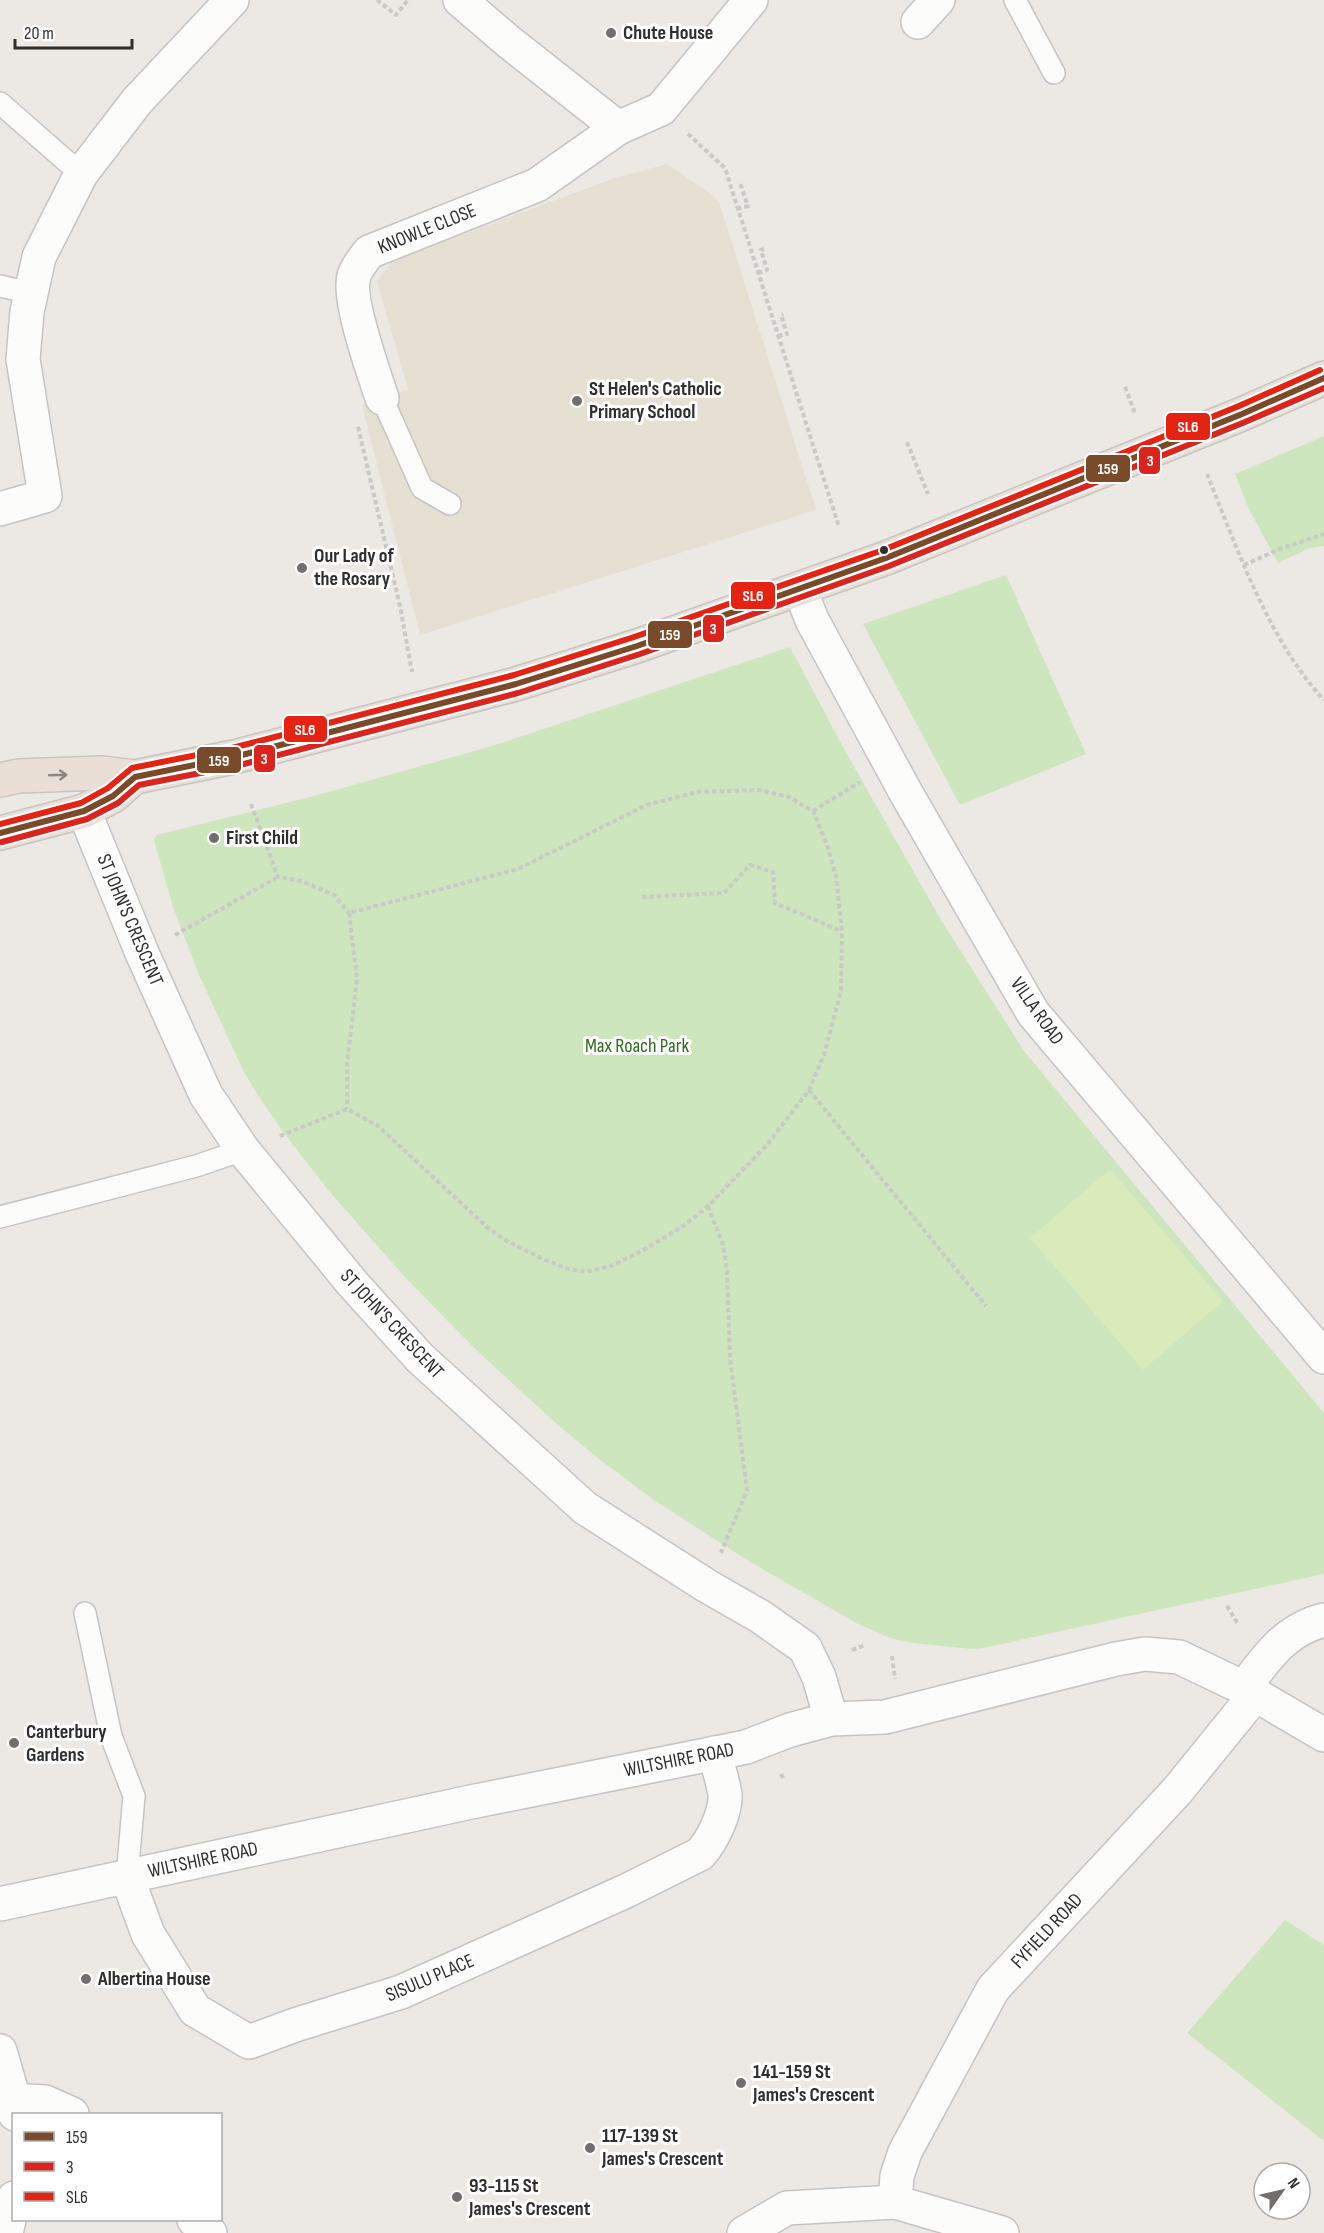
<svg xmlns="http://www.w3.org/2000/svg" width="1324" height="2233" font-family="'Sofia Sans Condensed',sans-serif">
  <rect width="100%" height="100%" fill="#ece8e4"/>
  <path fill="#e6e0d3" d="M 667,164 L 710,193 L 719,202 L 816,510 L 420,635 L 362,405 L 408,389 L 377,281 L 392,261 L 612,179 Z"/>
  <g fill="#cee6be">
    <path d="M 1324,436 L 1324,546 L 1310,548 L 1278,563 L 1249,509 L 1235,474 Z"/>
    <path d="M 1006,575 L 1086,754 L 960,805 L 863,624 Z"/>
    <path d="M 790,647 L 843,747 L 941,920 L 1024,1051 L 1324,1413 L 1324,1574 L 983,1648 L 973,1649 L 912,1643 L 890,1638 L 858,1624 L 747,1560 L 654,1500 L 599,1459 L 558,1425 L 474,1348 L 404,1276 L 328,1190 L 284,1133 L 259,1097 L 243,1070 L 199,975 L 173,907 L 154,840 L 157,835 L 314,796 L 492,746 Z"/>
    <path d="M 1285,1920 L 1324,1945 L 1324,2141 L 1187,2033 Z"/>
  </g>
  <path fill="#d9eabb" d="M 1110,1169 L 1223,1301 L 1143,1370 L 1030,1238 Z"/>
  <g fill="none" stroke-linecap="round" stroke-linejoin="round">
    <g stroke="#c5c4c5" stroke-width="24">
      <g id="lane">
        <path d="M 1015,0 L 1054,73"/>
        <path d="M 0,103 L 81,174"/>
        <path d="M 0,286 L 31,293"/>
        <path d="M 382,398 L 422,488 L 450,504"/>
        <path d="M 0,1217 L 196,1166 L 243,1150"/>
        <path d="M 85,1613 L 111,1736 L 134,1796 L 127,1877"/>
      </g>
    </g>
    <g stroke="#c5c4c5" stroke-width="36">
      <g id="street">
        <path d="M 460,0 L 509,42 L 618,128 L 661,109 L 751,0"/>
        <path d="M 918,22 L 938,0"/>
        <path d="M 382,398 C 374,374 347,298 354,276 C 356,268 364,259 369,252 L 537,185 L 618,128"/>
        <path d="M 0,509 L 45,496 L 23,359 L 27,312 L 39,257 L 81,174 L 137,101 L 232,0"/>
        <path d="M 800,589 L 812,620 L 906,793 L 1033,1013 L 1324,1357"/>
        <path d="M 84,811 L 142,953 L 206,1095 L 243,1150 L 353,1284 L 420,1358 L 585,1508 L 707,1586 L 761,1617 L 805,1648 L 819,1677 L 831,1719"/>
        <path d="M 1244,1688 L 1324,1735"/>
        <path d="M 127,1877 L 148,1934 L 195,2010 L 249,2042 L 295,2025 L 401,1992 L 626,1891 L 700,1854 C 712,1841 726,1813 725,1795 C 723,1781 718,1767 715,1753"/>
        <path d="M 0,1904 L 471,1802 L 746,1747 L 790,1730 L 831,1719 L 885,1717 L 1116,1659 L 1145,1654 L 1179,1657 L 1244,1688 C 1266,1658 1286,1629 1324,1620"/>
        <path d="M 0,2051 L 14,2100 L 15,2114"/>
        <path d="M 14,2100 L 45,2102 L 72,2114"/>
        <path d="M 895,2202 L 897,2176 L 905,2152 L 993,1989 L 1177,1791 L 1255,1695"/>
        <path d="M 194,2220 L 210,2233"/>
        <path d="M 6,2233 L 14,2198"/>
        <path d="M 744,2233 L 787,2208 L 895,2202 L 1002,2233"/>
      </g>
    </g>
    <g stroke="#c6c5c4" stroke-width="36">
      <g id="highway">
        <path d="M 0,780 L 19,776 L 102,773 L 135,777 L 234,757 L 516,684 L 637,646 L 886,558 L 1242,414 L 1324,378"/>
        <path d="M 0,833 L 84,811 L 113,796 L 135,777"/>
      </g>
    </g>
    <g stroke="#c9c9c8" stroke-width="4" stroke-dasharray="4.5 3" stroke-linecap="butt">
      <path d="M 377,0 L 396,15 L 408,0"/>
      <path d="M 688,134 L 725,168 L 839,527"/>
      <path d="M 737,209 L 748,206 L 741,186 L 744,185"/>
      <path d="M 758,273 L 767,270 L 761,250 L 764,249"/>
      <path d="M 778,336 L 787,334 L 781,315 L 783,314"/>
      <path d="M 1125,387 L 1135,413"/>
      <path d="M 358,427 L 400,606 L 412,672"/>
      <path d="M 907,442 L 928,494"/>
      <path d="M 1207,474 C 1237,548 1269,641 1324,700"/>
      <path d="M 1244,565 L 1280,549 L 1324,534"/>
      <path d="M 251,804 L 278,877 L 301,881 L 334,895 L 349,913"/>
      <path d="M 813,811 L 860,782"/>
      <path d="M 642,897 L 724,893 L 750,865 L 773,872 L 775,903 L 841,931"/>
      <path d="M 175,935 L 278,877"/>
      <path d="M 809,1090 L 986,1306"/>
      <path d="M 280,1136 L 347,1109 L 378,1126 L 488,1228 L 507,1241 L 543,1259 L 565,1268 L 585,1272 L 611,1266 L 647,1248 L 685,1225 L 708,1206 L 766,1146 L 809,1090 L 824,1055 L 841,991 L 842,931 L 836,876 L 826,842 L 813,811 L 789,797 L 759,790 L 697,792 L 647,805 L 518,869 L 349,913 L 357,979 L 347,1064 L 347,1109"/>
      <path d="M 708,1206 L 723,1245 L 727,1270 L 730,1358 L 747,1491 L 721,1553"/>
      <path d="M 1227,1606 L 1238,1624"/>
      <path d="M 852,1650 L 866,1645"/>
      <path d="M 892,1656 L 895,1679"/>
      <path d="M 781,1774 L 784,1780"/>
    </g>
    <use href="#lane" stroke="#fcfcfb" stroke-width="21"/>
    <use href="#street" stroke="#fcfcfb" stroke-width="33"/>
    <use href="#highway" stroke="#eadfd6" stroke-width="33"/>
    <g stroke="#fff" stroke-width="10">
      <path id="bus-1" d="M 0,833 L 84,811 L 113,796 L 135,777 L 234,757 L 516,684 L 637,646 L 886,558 L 1242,414 L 1324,378"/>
    </g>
    <g stroke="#fff" stroke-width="10">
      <path id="bus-2" d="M 2,842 L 87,819 L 118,803 L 139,785 L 236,766 L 518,693 L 640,654 L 889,566 L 1245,422 L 1324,388"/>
    </g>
    <g stroke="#fff" stroke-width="10">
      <path id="bus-3" d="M 0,824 L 81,803 L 108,788 L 132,768 L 232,748 L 514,675 L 634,637 L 883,550 L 1239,406 L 1320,370"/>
    </g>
    <use href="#bus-1" stroke="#7a4b2a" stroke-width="6"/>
    <use href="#bus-2" stroke="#dc241f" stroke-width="6"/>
    <use href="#bus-3" stroke="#e42313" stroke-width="6"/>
  </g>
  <defs><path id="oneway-shaft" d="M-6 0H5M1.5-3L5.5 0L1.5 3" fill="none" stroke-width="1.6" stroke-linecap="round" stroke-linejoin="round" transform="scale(1.5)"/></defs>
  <use stroke="#8c8682" href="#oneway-shaft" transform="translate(58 775) rotate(-2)"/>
  <g fill="#706f6e" stroke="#fff" stroke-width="2">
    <circle cx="611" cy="33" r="6"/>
    <circle cx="577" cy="401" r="6"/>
    <circle cx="302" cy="568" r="6"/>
    <circle cx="214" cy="838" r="6"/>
    <circle cx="14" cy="1743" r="6"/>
    <circle cx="86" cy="1979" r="6"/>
    <circle cx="741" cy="2083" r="6"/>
    <circle cx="590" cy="2148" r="6"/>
    <circle cx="457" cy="2197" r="6"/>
  </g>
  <circle fill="#2e2e2e" stroke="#fff" stroke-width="2" cx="884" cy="550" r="5"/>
  <g text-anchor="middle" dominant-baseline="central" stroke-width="6" stroke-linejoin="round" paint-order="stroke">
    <g font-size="20" font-weight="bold" fill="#2e2e2e" stroke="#fff" text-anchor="start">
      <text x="623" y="33">Chute House</text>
      <text x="589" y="389">St Helen's Catholic<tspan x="589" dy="23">Primary School</tspan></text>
      <text x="314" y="556">Our Lady of<tspan x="314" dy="23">the Rosary</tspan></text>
      <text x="226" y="838">First Child</text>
      <text x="26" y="1732">Canterbury<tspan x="26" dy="23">Gardens</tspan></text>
      <text x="98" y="1979">Albertina House</text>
      <text x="753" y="2072">141-159 St<tspan x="753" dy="23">James's Crescent</tspan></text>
      <text x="602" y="2136">117-139 St<tspan x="602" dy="23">James's Crescent</tspan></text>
      <text x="469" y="2186">93-115 St<tspan x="469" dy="23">James's Crescent</tspan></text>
    </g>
    <g font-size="20" fill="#2e2e2e" stroke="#fff">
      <text transform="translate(427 229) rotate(-22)">KNOWLE CLOSE</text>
      <text transform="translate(130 920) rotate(67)">ST JOHN'S CRESCENT</text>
      <text transform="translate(1037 1011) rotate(55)">VILLA ROAD</text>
      <text transform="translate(392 1324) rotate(47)">ST JOHN'S CRESCENT</text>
      <text transform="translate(679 1760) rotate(-11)">WILTSHIRE ROAD</text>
      <text transform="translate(203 1860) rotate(-12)">WILTSHIRE ROAD</text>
      <text transform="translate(1047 1931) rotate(-47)">FYFIELD ROAD</text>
      <text transform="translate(430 1978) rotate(-23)">SISULU PLACE</text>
    </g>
    <g font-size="20" fill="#2c6e1b" stroke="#fff">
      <text x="637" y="1046">Max Roach Park</text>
    </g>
  </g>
  <g stroke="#fff" stroke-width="2">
    <rect x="1165" y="412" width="46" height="29" rx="6" fill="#e42313"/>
    <rect x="1138" y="446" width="23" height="29" rx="6" fill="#dc241f"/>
    <rect x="1085" y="454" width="46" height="29" rx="6" fill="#7a4b2a"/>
    <rect x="730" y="581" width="46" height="29" rx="6" fill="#e42313"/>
    <rect x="702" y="614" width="23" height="29" rx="6" fill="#dc241f"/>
    <rect x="647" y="620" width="46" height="29" rx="6" fill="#7a4b2a"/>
    <rect x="283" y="715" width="45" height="28" rx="6" fill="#e42313"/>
    <rect x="253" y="744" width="23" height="29" rx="6" fill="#dc241f"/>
    <rect x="196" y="746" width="46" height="28" rx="6" fill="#7a4b2a"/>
  </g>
  <g font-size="16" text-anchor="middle" font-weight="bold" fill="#fff">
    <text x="1188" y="432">SL6</text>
    <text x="1150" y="466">3</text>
    <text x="1108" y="474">159</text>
    <text x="753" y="601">SL6</text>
    <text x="713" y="634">3</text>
    <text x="670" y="640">159</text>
    <text x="305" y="735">SL6</text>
    <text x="264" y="764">3</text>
    <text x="219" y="766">159</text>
  </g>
  <rect x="12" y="2113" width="210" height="108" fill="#ffffff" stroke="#ababab" stroke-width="1.5"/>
  <rect x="24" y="2132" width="30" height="9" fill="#7a4b2a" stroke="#ababab" stroke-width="1.5"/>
  <text x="66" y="2143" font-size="18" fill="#2e2e2e">159</text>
  <rect x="24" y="2162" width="30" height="9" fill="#dc241f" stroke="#ababab" stroke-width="1.5"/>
  <text x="66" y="2173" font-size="18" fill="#2e2e2e">3</text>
  <rect x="24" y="2192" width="30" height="9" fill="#e42313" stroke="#ababab" stroke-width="1.5"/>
  <text x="66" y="2203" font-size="18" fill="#2e2e2e">SL6</text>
  <g transform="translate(1282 2191) rotate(56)"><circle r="28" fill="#ffffff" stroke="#ababab" stroke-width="1.5"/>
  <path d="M0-4.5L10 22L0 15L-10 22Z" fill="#706f6e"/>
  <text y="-9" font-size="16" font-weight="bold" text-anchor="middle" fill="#2e2e2e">N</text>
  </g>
  <path d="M15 39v9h117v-9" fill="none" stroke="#2e2e2e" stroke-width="3"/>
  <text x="24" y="39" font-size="18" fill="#2e2e2e" stroke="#ffffff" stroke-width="4.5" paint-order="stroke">20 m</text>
</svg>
